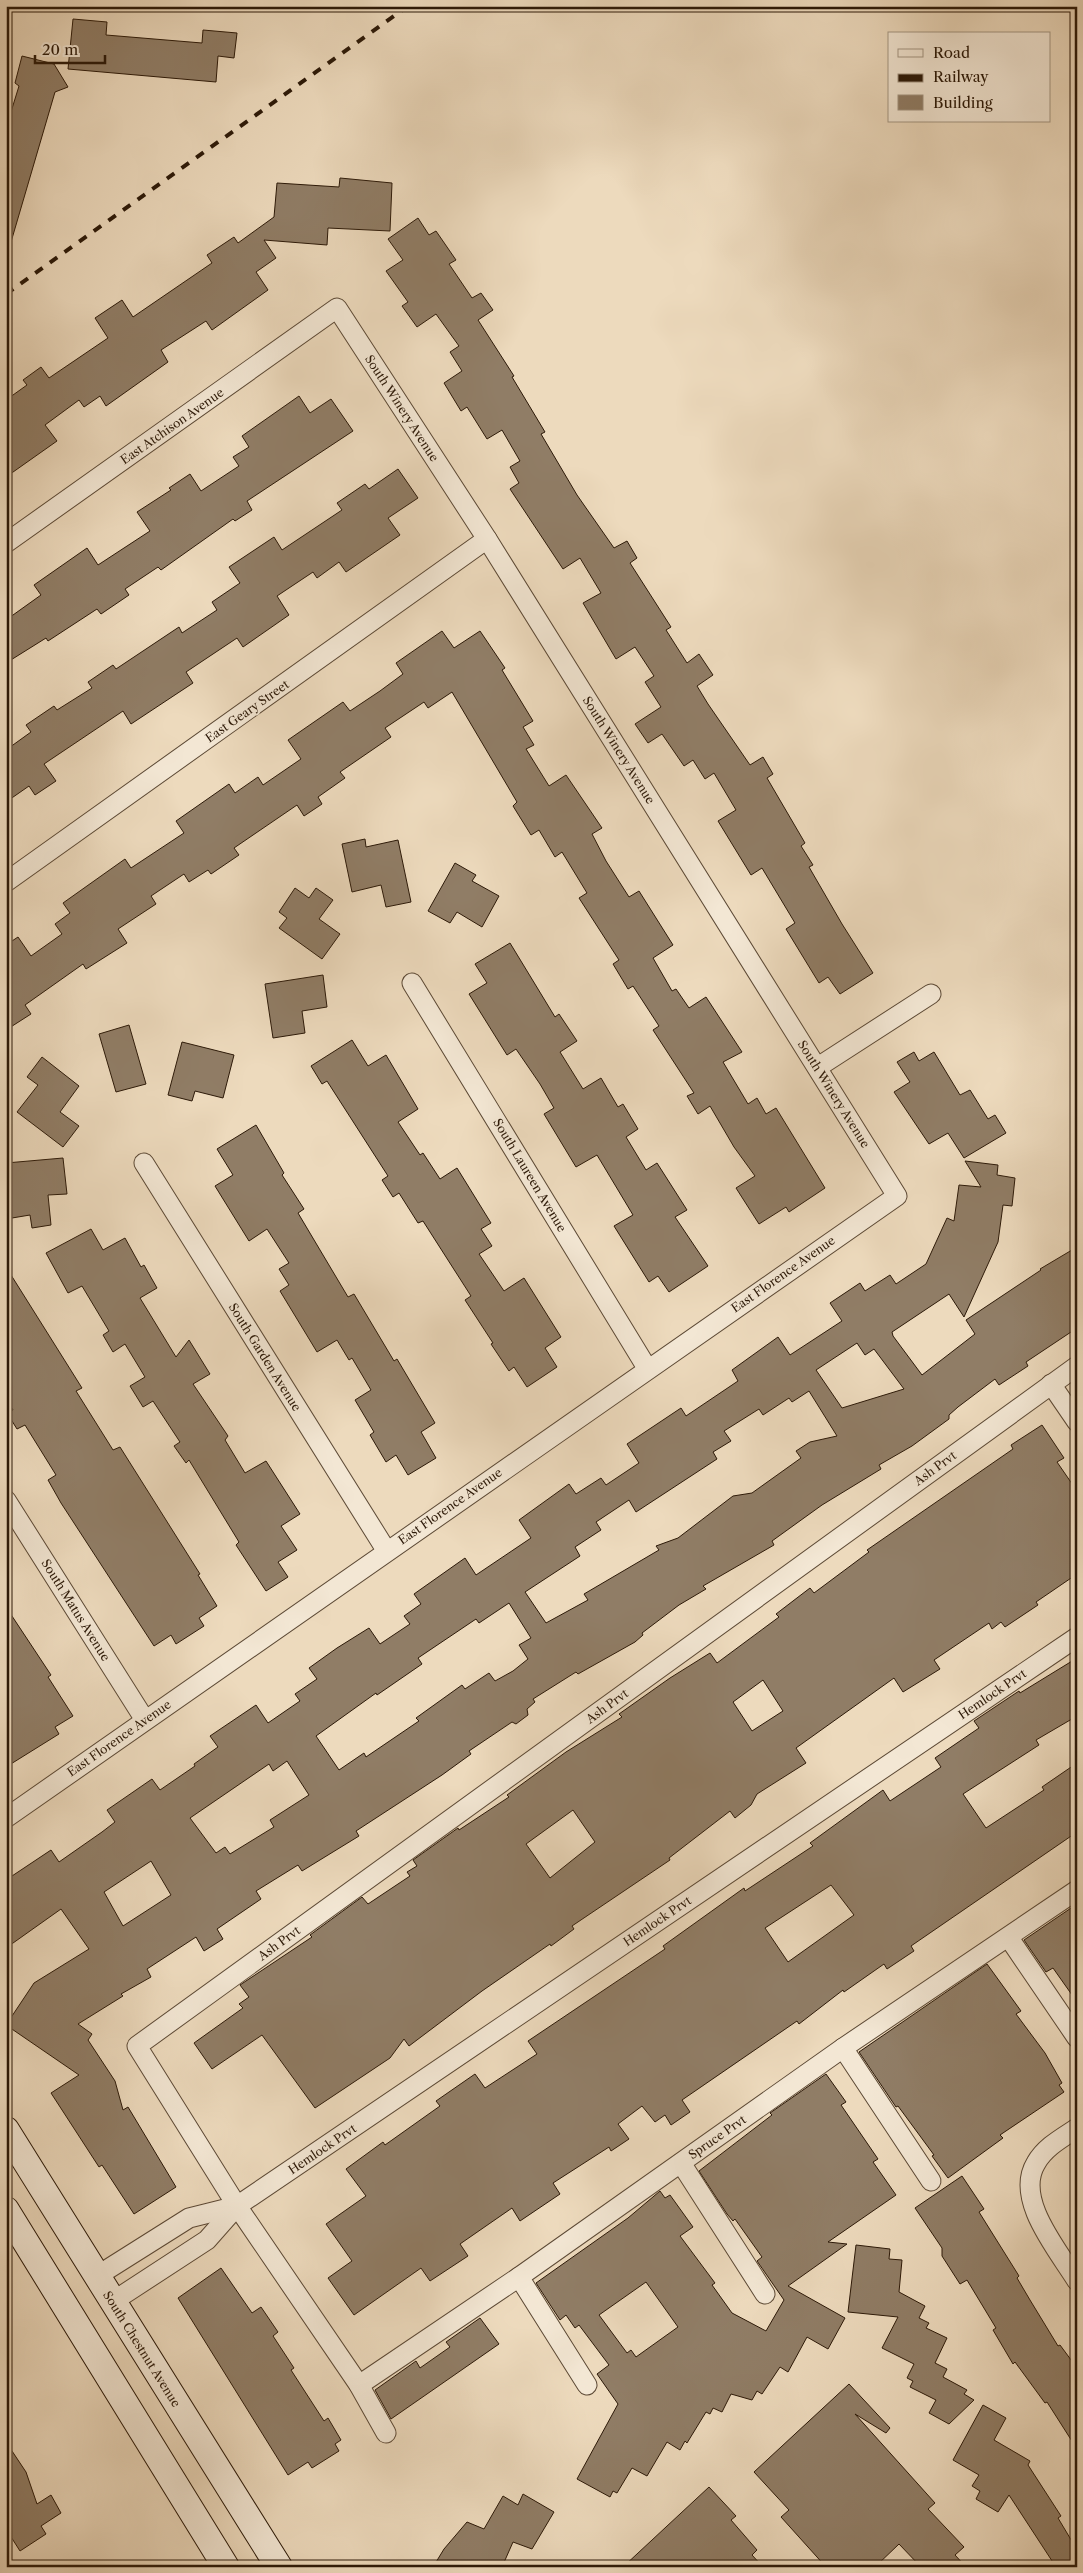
<svg xmlns="http://www.w3.org/2000/svg" width="1083" height="2573" font-family="'Libre Caslon Text',serif">
  <rect width="100%" height="100%" fill="#eddabd"/>
  <filter id="stains"><feTurbulence type="fractalNoise" baseFrequency=".004" numOctaves="4"/><feColorMatrix values="0 0 0 0 .2 0 0 0 0 .09 0 0 0 0 .02 0 0 0 .5 -.17"/></filter>
  <radialGradient id="worn" r=".72"><stop offset=".6" stop-color="#630" stop-opacity="0"/><stop offset="1" stop-color="#630" stop-opacity=".3"/></radialGradient>
  <g fill="#907d66" stroke="#2c1908" fill-rule="evenodd">
    <path d="M 73,19 L 107,22 L 106,35 L 202,43 L 203,30 L 237,33 L 234,58 L 218,56 L 216,82 L 68,69 Z"/>
    <path d="M 22,56 L 54,64 L 68,87 L 55,92 L 11,242 L 6,241 L 6,128 L 19,86 L 15,83 Z"/>
    <path d="M 340,178 L 392,183 L 390,231 L 328,228 L 327,245 L 264,240 L 276,258 L 256,272 L 268,290 L 212,330 L 206,321 L 161,350 L 168,362 L 106,406 L 100,396 L 84,407 L 79,400 L 45,425 L 57,441 L 6,477 L 6,400 L 27,385 L 23,380 L 41,367 L 49,378 L 108,338 L 95,318 L 122,300 L 133,317 L 212,263 L 207,255 L 234,237 L 238,243 L 274,217 L 277,183 L 339,187 Z"/>
    <path d="M 418,218 L 429,235 L 436,231 L 456,260 L 449,264 L 472,298 L 481,293 L 493,310 L 478,320 L 514,376 L 512,377 L 545,432 L 541,434 L 577,495 L 614,548 L 627,541 L 637,558 L 630,563 L 671,627 L 666,630 L 687,663 L 699,654 L 713,675 L 697,686 L 708,704 L 750,765 L 763,757 L 773,774 L 767,778 L 805,843 L 801,846 L 813,865 L 809,867 L 842,924 L 873,973 L 840,994 L 828,977 L 819,983 L 786,929 L 795,923 L 762,868 L 751,875 L 718,821 L 736,810 L 714,773 L 705,779 L 693,760 L 684,766 L 662,734 L 648,743 L 635,724 L 661,707 L 645,682 L 654,676 L 635,647 L 616,659 L 583,603 L 601,593 L 580,558 L 563,569 L 510,489 L 519,483 L 510,467 L 520,461 L 502,430 L 487,439 L 467,407 L 461,411 L 444,383 L 462,371 L 450,352 L 459,346 L 436,314 L 417,327 L 402,306 L 408,302 L 386,271 L 403,260 L 388,239 Z"/>
    <path d="M 299,396 L 310,413 L 331,399 L 353,431 L 247,501 L 252,510 L 235,521 L 233,519 L 161,570 L 158,567 L 125,589 L 129,595 L 101,614 L 97,609 L 48,641 L 46,638 L 6,663 L 6,620 L 41,595 L 34,585 L 87,548 L 98,565 L 150,531 L 137,512 L 171,490 L 169,488 L 190,474 L 201,491 L 239,466 L 233,457 L 249,447 L 242,436 Z"/>
    <path d="M 398,469 L 418,498 L 388,518 L 400,535 L 346,572 L 339,562 L 317,578 L 313,572 L 277,596 L 289,615 L 243,647 L 237,638 L 186,672 L 193,683 L 131,724 L 123,711 L 44,764 L 56,781 L 35,795 L 29,786 L 6,802 L 6,750 L 31,732 L 26,725 L 54,706 L 57,710 L 92,688 L 88,682 L 113,665 L 116,669 L 179,627 L 182,633 L 217,610 L 212,602 L 240,583 L 229,567 L 274,537 L 282,550 L 342,510 L 337,503 L 365,484 L 369,489 Z"/>
    <path d="M 442,631 L 454,648 L 480,631 L 505,668 L 502,670 L 533,721 L 523,727 L 534,745 L 526,749 L 549,786 L 566,775 L 602,828 L 592,834 L 606,861 L 629,897 L 639,891 L 673,945 L 653,958 L 672,991 L 676,989 L 689,1008 L 706,997 L 742,1052 L 723,1062 L 748,1104 L 757,1098 L 766,1114 L 776,1108 L 825,1188 L 789,1212 L 786,1207 L 759,1224 L 736,1188 L 755,1176 L 734,1147 L 710,1106 L 698,1114 L 687,1096 L 694,1093 L 653,1030 L 659,1026 L 633,986 L 628,989 L 613,964 L 619,960 L 579,898 L 587,893 L 562,852 L 555,857 L 539,830 L 531,835 L 513,806 L 517,802 L 452,692 L 428,708 L 424,702 L 385,728 L 391,737 L 340,772 L 345,778 L 318,797 L 322,804 L 304,816 L 297,805 L 234,848 L 239,855 L 211,874 L 208,870 L 189,882 L 184,874 L 151,896 L 156,904 L 118,929 L 127,943 L 86,969 L 83,964 L 25,1005 L 31,1014 L 6,1030 L 6,945 L 18,937 L 31,956 L 62,934 L 55,924 L 70,913 L 63,903 L 125,859 L 131,868 L 184,833 L 176,821 L 229,784 L 235,793 L 258,777 L 263,785 L 301,759 L 288,740 L 343,702 L 350,711 L 380,691 L 403,674 L 396,663 Z"/>
    <path d="M 365,839 L 366,847 L 398,840 L 411,902 L 386,907 L 381,885 L 352,892 L 342,844 Z"/>
    <path d="M 455,863 L 476,875 L 472,881 L 499,896 L 482,927 L 457,912 L 450,923 L 428,911 Z"/>
    <path d="M 295,888 L 309,898 L 316,888 L 333,900 L 319,919 L 340,934 L 322,959 L 279,928 L 287,918 L 279,912 Z"/>
    <path d="M 510,943 L 555,1017 L 559,1014 L 577,1041 L 560,1052 L 583,1089 L 601,1078 L 618,1107 L 623,1104 L 638,1129 L 626,1137 L 646,1170 L 657,1163 L 687,1210 L 675,1217 L 708,1266 L 669,1292 L 658,1276 L 649,1282 L 614,1226 L 633,1215 L 597,1155 L 576,1167 L 544,1114 L 554,1108 L 540,1084 L 516,1049 L 507,1055 L 469,994 L 487,983 L 475,964 Z"/>
    <path d="M 323,975 L 327,1007 L 302,1011 L 305,1033 L 273,1038 L 265,984 Z"/>
    <path d="M 129,1025 L 146,1084 L 116,1092 L 99,1034 Z"/>
    <path d="M 352,1040 L 368,1066 L 386,1055 L 418,1109 L 398,1122 L 420,1155 L 423,1153 L 440,1179 L 457,1168 L 491,1223 L 481,1229 L 492,1246 L 479,1254 L 504,1291 L 524,1278 L 561,1337 L 545,1348 L 557,1367 L 527,1387 L 514,1367 L 509,1371 L 491,1344 L 493,1343 L 465,1300 L 471,1296 L 423,1221 L 418,1223 L 399,1193 L 393,1197 L 382,1180 L 388,1176 L 327,1081 L 322,1084 L 311,1066 Z"/>
    <path d="M 182,1042 L 234,1055 L 223,1098 L 195,1091 L 192,1101 L 168,1095 Z"/>
    <path d="M 914,1052 L 919,1061 L 934,1052 L 960,1095 L 970,1090 L 988,1119 L 995,1115 L 1006,1133 L 964,1158 L 948,1133 L 929,1144 L 894,1092 L 910,1082 L 897,1062 Z"/>
    <path d="M 42,1057 L 79,1086 L 60,1112 L 79,1126 L 63,1147 L 17,1112 L 38,1085 L 27,1077 Z"/>
    <path d="M 256,1125 L 284,1173 L 282,1175 L 304,1209 L 298,1213 L 348,1297 L 354,1294 L 394,1361 L 397,1359 L 435,1423 L 421,1432 L 436,1458 L 408,1475 L 396,1455 L 386,1462 L 370,1435 L 374,1432 L 355,1400 L 371,1390 L 352,1358 L 349,1360 L 337,1340 L 317,1352 L 280,1291 L 289,1285 L 279,1269 L 289,1263 L 267,1229 L 249,1241 L 215,1186 L 233,1175 L 217,1149 Z"/>
    <path d="M 63,1158 L 67,1194 L 48,1195 L 51,1225 L 32,1228 L 30,1215 L 6,1219 L 6,1163 Z"/>
    <path d="M 965,1161 L 998,1165 L 997,1175 L 1015,1178 L 1012,1206 L 1003,1205 L 998,1242 L 964,1317 L 949,1294 L 892,1332 L 893,1336 L 922,1375 L 975,1334 L 966,1320 L 1041,1270 L 1040,1269 L 1077,1247 L 1077,1328 L 1026,1362 L 1028,1366 L 999,1385 L 995,1379 L 958,1407 L 949,1415 L 949,1419 L 912,1446 L 879,1465 L 881,1469 L 822,1505 L 772,1541 L 774,1545 L 703,1586 L 706,1589 L 679,1605 L 642,1633 L 643,1635 L 635,1642 L 578,1674 L 576,1672 L 533,1699 L 535,1702 L 527,1709 L 528,1715 L 516,1724 L 512,1722 L 469,1751 L 471,1754 L 442,1775 L 356,1831 L 359,1836 L 302,1871 L 298,1865 L 256,1891 L 261,1899 L 217,1929 L 223,1939 L 204,1951 L 196,1937 L 147,1969 L 151,1977 L 121,1994 L 123,1996 L 78,2024 L 92,2034 L 88,2040 L 115,2081 L 123,2110 L 128,2107 L 176,2187 L 134,2214 L 102,2165 L 99,2167 L 51,2093 L 79,2075 L 6,2025 L 34,1983 L 89,1949 L 61,1909 L 6,1948 L 6,1880 L 51,1850 L 59,1862 L 102,1832 L 115,1822 L 107,1810 L 152,1779 L 160,1790 L 195,1766 L 194,1764 L 218,1747 L 210,1736 L 256,1705 L 268,1723 L 300,1701 L 295,1694 L 317,1679 L 309,1668 L 337,1648 L 369,1628 L 380,1644 L 410,1624 L 404,1616 L 421,1604 L 414,1594 L 465,1558 L 476,1575 L 531,1538 L 519,1520 L 569,1484 L 576,1494 L 601,1478 L 606,1485 L 639,1463 L 627,1444 L 681,1408 L 686,1416 L 738,1381 L 732,1370 L 778,1337 L 790,1355 L 842,1321 L 830,1303 L 860,1283 L 865,1291 L 890,1275 L 896,1284 L 926,1264 L 947,1218 L 954,1221 L 959,1185 L 981,1187 ZM 857,1343 L 865,1355 L 874,1349 L 904,1389 L 842,1408 L 816,1370 ZM 809,1391 L 837,1436 L 810,1442 L 796,1451 L 801,1458 L 752,1493 L 733,1496 L 678,1538 L 656,1546 L 659,1550 L 584,1594 L 588,1600 L 546,1623 L 525,1592 L 580,1556 L 575,1547 L 601,1530 L 596,1522 L 629,1500 L 636,1512 L 717,1459 L 713,1452 L 731,1441 L 724,1431 L 759,1409 L 763,1415 L 789,1398 L 792,1402 ZM 509,1603 L 531,1638 L 519,1645 L 528,1659 L 513,1671 L 495,1681 L 489,1673 L 465,1689 L 462,1685 L 416,1718 L 419,1721 L 366,1757 L 364,1753 L 339,1770 L 316,1736 L 376,1693 L 377,1695 L 422,1664 L 418,1658 L 476,1619 L 479,1623 ZM 287,1761 L 309,1795 L 270,1820 L 274,1827 L 230,1854 L 225,1847 L 216,1853 L 190,1818 L 269,1764 L 273,1771 ZM 151,1861 L 171,1895 L 123,1926 L 104,1892 Z"/>
    <path d="M 91,1229 L 103,1250 L 125,1238 L 141,1267 L 144,1265 L 157,1288 L 140,1298 L 176,1357 L 189,1340 L 210,1374 L 193,1384 L 228,1436 L 225,1440 L 245,1473 L 266,1461 L 300,1514 L 281,1526 L 297,1550 L 278,1562 L 288,1577 L 266,1591 L 236,1545 L 239,1542 L 189,1460 L 186,1463 L 174,1446 L 180,1442 L 153,1401 L 143,1407 L 130,1386 L 145,1377 L 125,1344 L 113,1352 L 103,1335 L 109,1331 L 82,1286 L 68,1293 L 46,1253 Z"/>
    <path d="M 6,1267 L 82,1388 L 76,1391 L 113,1450 L 120,1447 L 200,1574 L 198,1575 L 217,1606 L 199,1618 L 204,1626 L 176,1644 L 171,1635 L 154,1646 L 61,1503 L 48,1480 L 56,1475 L 25,1425 L 17,1429 L 7,1413 L 13,1410 L 6,1399 Z"/>
    <path d="M 1042,1425 L 1064,1458 L 1057,1462 L 1077,1491 L 1077,1574 L 1036,1602 L 1038,1605 L 1005,1627 L 1001,1622 L 992,1629 L 989,1623 L 934,1660 L 940,1669 L 903,1692 L 894,1678 L 796,1748 L 806,1763 L 757,1794 L 751,1805 L 735,1818 L 730,1811 L 669,1858 L 670,1860 L 572,1926 L 574,1929 L 551,1946 L 550,1944 L 482,1991 L 409,2046 L 404,2039 L 390,2058 L 315,2108 L 262,2035 L 212,2069 L 194,2043 L 243,2008 L 239,2004 L 249,1997 L 240,1985 L 312,1937 L 310,1935 L 362,1897 L 368,1904 L 410,1876 L 407,1872 L 417,1866 L 413,1860 L 458,1828 L 459,1830 L 509,1797 L 507,1795 L 566,1752 L 622,1717 L 619,1714 L 670,1678 L 710,1653 L 717,1663 L 779,1617 L 776,1614 L 810,1588 L 814,1593 L 869,1552 L 867,1550 L 1013,1449 L 1011,1445 ZM 763,1680 L 783,1711 L 752,1731 L 733,1702 ZM 573,1810 L 595,1842 L 550,1878 L 526,1844 Z"/>
    <path d="M 6,1607 L 51,1675 L 48,1677 L 73,1716 L 55,1727 L 59,1734 L 6,1767 Z"/>
    <path d="M 1077,1658 L 1077,1716 L 1036,1740 L 1039,1745 L 963,1794 L 986,1828 L 1044,1790 L 1042,1787 L 1077,1763 L 1077,1832 L 911,1946 L 914,1951 L 887,1969 L 884,1964 L 844,1992 L 843,1990 L 799,2024 L 797,2021 L 682,2100 L 690,2112 L 671,2125 L 665,2115 L 655,2122 L 642,2106 L 618,2124 L 629,2139 L 611,2151 L 609,2147 L 553,2183 L 560,2194 L 520,2221 L 512,2208 L 460,2244 L 468,2256 L 430,2281 L 421,2268 L 354,2315 L 328,2278 L 352,2261 L 326,2224 L 366,2196 L 346,2169 L 383,2142 L 385,2145 L 440,2106 L 436,2101 L 475,2074 L 485,2088 L 537,2054 L 528,2041 L 665,1949 L 663,1946 L 744,1888 L 745,1891 L 813,1846 L 810,1843 L 883,1790 L 890,1801 L 941,1767 L 935,1758 L 979,1728 L 974,1721 L 1019,1691 L 1020,1693 ZM 831,1885 L 854,1915 L 788,1962 L 765,1928 Z"/>
    <path d="M 1077,1904 L 1077,2002 L 1053,1968 L 1046,1972 L 1024,1940 Z"/>
    <path d="M 987,1964 L 1021,2011 L 1016,2014 L 1045,2053 L 1062,2083 L 1059,2085 L 1064,2092 L 1000,2135 L 1003,2138 L 948,2178 L 932,2156 L 934,2155 L 898,2106 L 896,2107 L 859,2052 Z"/>
    <path d="M 826,2074 L 846,2102 L 841,2105 L 878,2159 L 873,2162 L 896,2195 L 828,2242 L 847,2244 L 788,2286 L 845,2318 L 828,2349 L 807,2337 L 788,2372 L 780,2367 L 762,2394 L 757,2391 L 752,2400 L 731,2394 L 722,2412 L 713,2408 L 710,2414 L 706,2412 L 687,2443 L 685,2441 L 680,2450 L 667,2442 L 647,2476 L 632,2468 L 617,2493 L 613,2491 L 610,2497 L 577,2479 L 618,2404 L 597,2374 L 609,2365 L 579,2325 L 575,2328 L 566,2315 L 560,2320 L 536,2283 L 628,2218 L 660,2191 L 665,2198 L 670,2195 L 693,2227 L 680,2236 L 715,2283 L 712,2285 L 732,2313 L 766,2331 L 784,2300 L 757,2261 L 762,2257 L 735,2219 L 733,2221 L 727,2214 L 699,2171 L 772,2115 L 770,2113 ZM 646,2282 L 678,2327 L 636,2357 L 631,2350 L 627,2353 L 599,2315 Z"/>
    <path d="M 962,2176 L 984,2209 L 979,2212 L 1019,2276 L 1017,2278 L 1030,2300 L 1058,2346 L 1060,2345 L 1077,2368 L 1077,2449 L 1047,2402 L 1045,2403 L 1015,2362 L 1013,2364 L 993,2330 L 996,2328 L 967,2280 L 960,2284 L 942,2256 L 942,2248 L 915,2208 Z"/>
    <path d="M 856,2245 L 890,2249 L 889,2259 L 902,2260 L 899,2292 L 925,2306 L 919,2318 L 929,2323 L 926,2328 L 947,2338 L 935,2363 L 947,2369 L 943,2377 L 967,2390 L 964,2394 L 974,2400 L 949,2424 L 929,2413 L 936,2400 L 910,2387 L 913,2381 L 907,2378 L 914,2364 L 882,2348 L 898,2317 L 848,2312 Z"/>
    <path d="M 221,2268 L 252,2313 L 261,2307 L 278,2332 L 273,2336 L 294,2368 L 291,2370 L 324,2421 L 328,2418 L 341,2440 L 335,2444 L 339,2451 L 312,2468 L 308,2462 L 288,2475 L 178,2298 Z"/>
    <path d="M 480,2318 L 499,2344 L 391,2419 L 375,2390 L 416,2361 L 420,2368 L 450,2347 L 446,2342 Z"/>
    <path d="M 849,2384 L 890,2428 L 886,2433 L 855,2414 L 935,2503 L 928,2509 L 964,2547 L 955,2555 L 966,2567 L 921,2567 L 899,2544 L 875,2567 L 826,2567 L 781,2517 L 789,2510 L 754,2472 Z"/>
    <path d="M 983,2405 L 1006,2418 L 994,2440 L 1030,2461 L 1028,2465 L 1061,2516 L 1058,2518 L 1073,2543 L 1075,2567 L 1056,2567 L 1009,2495 L 998,2512 L 976,2499 L 980,2491 L 972,2486 L 979,2475 L 953,2460 Z"/>
    <path d="M 6,2442 L 26,2472 L 37,2504 L 51,2495 L 61,2513 L 41,2526 L 46,2534 L 20,2551 L 6,2529 Z"/>
    <path d="M 709,2487 L 736,2516 L 731,2520 L 757,2550 L 752,2555 L 763,2567 L 623,2567 Z"/>
    <path d="M 523,2494 L 554,2512 L 532,2549 L 513,2542 L 502,2567 L 433,2567 L 444,2549 L 467,2522 L 484,2529 L 503,2496 L 518,2505 Z"/>
  </g>
  <g fill="none" stroke-linecap="round" stroke-linejoin="round">
    <g stroke="#5c4935" stroke-width="21">
      <g id="street">
        <path d="M 6,543 L 337,308 L 487,539 L 897,1196 L 6,1818"/>
        <path d="M 6,882 L 487,539"/>
        <path d="M 412,983 L 647,1368"/>
        <path d="M 818,1067 L 931,994"/>
        <path d="M 144,1163 L 386,1550"/>
        <path d="M 1051,1384 L 1077,1422"/>
        <path d="M 6,1500 L 145,1720"/>
        <path d="M 1009,1938 L 1077,2038"/>
        <path d="M 843,2048 L 931,2181"/>
        <path d="M 1077,2128 C 1062,2138 1045,2147 1036,2163 C 1014,2199 1058,2250 1077,2281"/>
        <path d="M 681,2163 L 765,2294"/>
        <path d="M 97,2276 L 189,2218 L 237,2206"/>
        <path d="M 519,2277 L 587,2385"/>
        <path d="M 112,2302 L 207,2240 L 237,2206 L 1077,1637"/>
        <path d="M 359,2385 L 519,2277 L 843,2048 L 1077,1890"/>
        <path d="M 386,2433 L 359,2385 L 237,2206 L 137,2046 L 1077,1366"/>
      </g>
    </g>
    <g stroke="#2c1908" stroke-width="28">
      <g id="secondary">
        <path d="M 6,2130 L 279,2567"/>
        <path d="M 6,2210 L 226,2567"/>
      </g>
    </g>
    <use href="#street" stroke="#f3e7d4" stroke-width="19"/>
    <use href="#secondary" stroke="#f3e7d4" stroke-width="26"/>
    <path stroke="#2c1908" stroke-width="4" stroke-dasharray="9 9" stroke-linecap="butt" d="M 6,294 L 408,6"/>
  </g>
  <g text-anchor="middle" dominant-baseline="central" stroke-width="4" stroke-linejoin="round" paint-order="stroke">
    <g font-size="12" fill="#2c1908" stroke="#f3e7d4">
      <text transform="translate(402 408) rotate(57)">South Winery Avenue</text>
      <text transform="translate(172 426) rotate(-35)">East Atchison Avenue</text>
      <text transform="translate(247 711) rotate(-35)">East Geary Street</text>
      <text transform="translate(619 750) rotate(58)">South Winery Avenue</text>
      <text transform="translate(834 1094) rotate(58)">South Winery Avenue</text>
      <text transform="translate(530 1175) rotate(59)">South Laureen Avenue</text>
      <text transform="translate(783 1274) rotate(-35)">East Florence Avenue</text>
      <text transform="translate(265 1357) rotate(58)">South Garden Avenue</text>
      <text transform="translate(935 1468) rotate(-36)">Ash Prvt</text>
      <text transform="translate(450 1506) rotate(-35)">East Florence Avenue</text>
      <text transform="translate(76 1610) rotate(58)">South Matus Avenue</text>
      <text transform="translate(992 1694) rotate(-34)">Hemlock Prvt</text>
      <text transform="translate(607 1706) rotate(-36)">Ash Prvt</text>
      <text transform="translate(119 1738) rotate(-35)">East Florence Avenue</text>
      <text transform="translate(657 1921) rotate(-34)">Hemlock Prvt</text>
      <text transform="translate(279 1943) rotate(-36)">Ash Prvt</text>
      <text transform="translate(717 2137) rotate(-35)">Spruce Prvt</text>
      <text transform="translate(322 2149) rotate(-34)">Hemlock Prvt</text>
      <text transform="translate(142 2349) rotate(58)">South Chestnut Avenue</text>
    </g>
  </g>
  <rect width="1083" height="2573" fill="none" stroke="#eddabd" stroke-width="25"/>
  <rect x="8" y="8" width="1068" height="2558" fill="none" stroke="#2c1908" stroke-width="2.5"/>
  <rect x="12" y="12" width="1058" height="2548" fill="none" stroke="#2c1908"/>
  <rect x="888" y="32" width="162" height="90" fill="#f3e7d4" stroke="#a39582"/>
  <rect x="898" y="49" width="25" height="8" fill="#f3e7d4" stroke="#a39582"/>
  <text x="933" y="58" font-size="15" fill="#2c1908">Road</text>
  <rect x="898" y="74" width="25" height="8" fill="#2c1908" stroke="#a39582"/>
  <text x="933" y="82" font-size="15" fill="#2c1908">Railway</text>
  <rect x="898" y="95" width="25" height="15" fill="#907d66" stroke="#a39582"/>
  <text x="933" y="108" font-size="15" fill="#2c1908">Building</text>
  <path d="M35 55v8h70v-8" fill="none" stroke="#2c1908" stroke-width="2.5"/>
  <text x="42" y="55" font-size="15" fill="#2c1908" stroke="#f3e7d4" stroke-width="4" paint-order="stroke">20 m</text>
  <rect width="100%" height="100%" filter="url(#stains)"/>
  <rect width="100%" height="100%" fill="url(#worn)"/>
</svg>
